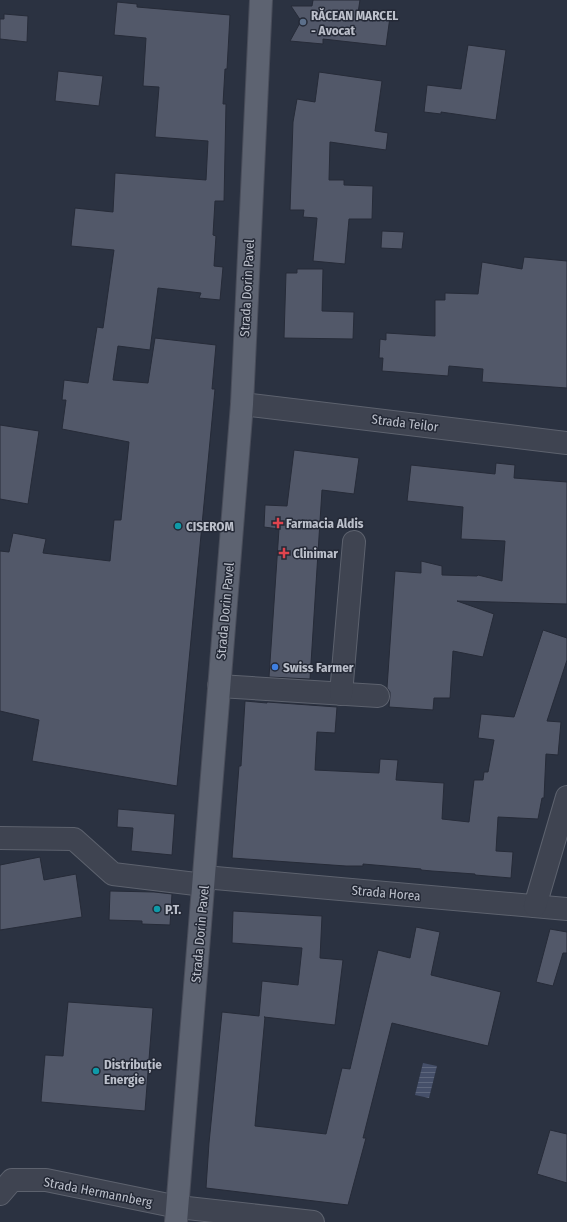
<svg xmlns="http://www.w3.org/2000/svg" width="567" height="1222" font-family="'Fira Sans Condensed',sans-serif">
  <defs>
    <pattern id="water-rules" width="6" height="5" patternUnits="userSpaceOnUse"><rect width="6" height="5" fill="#454f69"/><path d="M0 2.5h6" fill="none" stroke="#5e677d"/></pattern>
  </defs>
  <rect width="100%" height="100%" fill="#2b3241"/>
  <path fill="url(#water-rules)" d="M 423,1063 L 437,1066 L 429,1098 L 415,1095 Z"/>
  <g fill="#525869" stroke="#262b38">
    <path d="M 313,0 L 360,0 L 358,13 L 390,17 L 386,46 L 323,39 L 323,44 L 290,41 L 301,21 L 291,6 L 312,6 Z"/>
    <path d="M 117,2 L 137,4 L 137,7 L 230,15 L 227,69 L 225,69 L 223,104 L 226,104 L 224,201 L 215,201 L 213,235 L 216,236 L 214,266 L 223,267 L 220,300 L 199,298 L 201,293 L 158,288 L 150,350 L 118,346 L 113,380 L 148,383 L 155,338 L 216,345 L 212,389 L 215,389 L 177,786 L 32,761 L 39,720 L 0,711 L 0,551 L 9,552 L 13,533 L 46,539 L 43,553 L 110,561 L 114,520 L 121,520 L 129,442 L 62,429 L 66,400 L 62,400 L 64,380 L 88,383 L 97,327 L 103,328 L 114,250 L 71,246 L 75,208 L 113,212 L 115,173 L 206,180 L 208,141 L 155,137 L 159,87 L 143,86 L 146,38 L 114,35 Z"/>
    <path d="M 4,14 L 28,16 L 27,42 L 0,39 L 0,19 L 4,19 Z"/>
    <path d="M 468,45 L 506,50 L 496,120 L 441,112 L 441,114 L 424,112 L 427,85 L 461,89 Z"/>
    <path d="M 58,71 L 103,76 L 99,106 L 55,101 Z"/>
    <path d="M 319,72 L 382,81 L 375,131 L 388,133 L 386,150 L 330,142 L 329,180 L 344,180 L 344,185 L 373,186 L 372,219 L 349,219 L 345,264 L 313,261 L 317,218 L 303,217 L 304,210 L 290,210 L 293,122 L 297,99 L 315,102 Z"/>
    <path d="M 382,231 L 404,232 L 402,249 L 381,248 Z"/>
    <path d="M 524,257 L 567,261 L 567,388 L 482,382 L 483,369 L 449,366 L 448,376 L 382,371 L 383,358 L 379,358 L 380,339 L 386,340 L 386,333 L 435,336 L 435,300 L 445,300 L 445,293 L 478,294 L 482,262 L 522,269 Z"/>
    <path d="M 297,269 L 323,269 L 322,311 L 354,312 L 353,339 L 284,338 L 286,273 L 297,273 Z"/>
    <path d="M 0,425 L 39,431 L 28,504 L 0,499 Z"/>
    <path d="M 294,450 L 359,458 L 354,494 L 322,490 L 310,679 L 269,677 L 279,529 L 264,527 L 265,505 L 287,506 Z"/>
    <path d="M 496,463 L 515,465 L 514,478 L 567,482 L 567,604 L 457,601 L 494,614 L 483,657 L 453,651 L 450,698 L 434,698 L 433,710 L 389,707 L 390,696 L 390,692 L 387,688 L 395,571 L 421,573 L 421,561 L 442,566 L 442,575 L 477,576 L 478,575 L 502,581 L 505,541 L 461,539 L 463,507 L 407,501 L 411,465 L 495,474 Z"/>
    <path d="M 543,630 L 567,638 L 567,660 L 547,721 L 561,722 L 558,755 L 546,754 L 544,798 L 542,798 L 538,819 L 498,817 L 496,851 L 513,852 L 511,878 L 475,875 L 475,874 L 432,871 L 421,870 L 421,869 L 363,864 L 363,866 L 346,866 L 232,858 L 239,766 L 241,766 L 245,701 L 267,703 L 267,702 L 337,707 L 335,733 L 317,732 L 315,770 L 379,773 L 380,759 L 398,760 L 396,780 L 444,783 L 442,819 L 469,822 L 474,780 L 483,780 L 484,772 L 488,772 L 494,740 L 478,738 L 481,714 L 514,717 Z"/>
    <path d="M 118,809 L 175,814 L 172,855 L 131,851 L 133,828 L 117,827 Z"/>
    <path d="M 40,857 L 44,880 L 76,874 L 82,917 L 0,930 L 0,865 Z"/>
    <path d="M 110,891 L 154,892 L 172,894 L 170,925 L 142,924 L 142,921 L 109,920 Z"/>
    <path d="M 233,911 L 322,916 L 320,958 L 343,960 L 335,1025 L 264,1017 L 265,1017 L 255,1126 L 326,1134 L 342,1068 L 350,1069 L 378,950 L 410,958 L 416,927 L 440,932 L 431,975 L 501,992 L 488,1046 L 392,1023 L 363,1138 L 366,1138 L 348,1205 L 206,1188 L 209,1143 L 222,1012 L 259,1016 L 262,981 L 298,985 L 302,948 L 232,943 Z"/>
    <path d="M 550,929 L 567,932 L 567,953 L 563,953 L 553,986 L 536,982 Z"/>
    <path d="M 68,1002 L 153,1008 L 145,1111 L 41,1102 L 45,1055 L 63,1056 Z"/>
    <path d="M 550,1130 L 567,1134 L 567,1183 L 537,1174 Z"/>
  </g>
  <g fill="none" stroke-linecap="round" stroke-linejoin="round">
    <g stroke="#5d626e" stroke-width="24">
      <g id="minor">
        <path d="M 242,404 L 567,443"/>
        <path d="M 219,686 L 378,696"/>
        <path d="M 341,694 L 354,542"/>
        <path d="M 0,838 L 74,839 L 113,874 L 204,885"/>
        <path d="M 204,877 L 567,909"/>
        <path d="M 535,906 L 567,797"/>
        <path d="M 0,1194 L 12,1180 L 46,1180 L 178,1207 L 313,1222"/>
      </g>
    </g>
    <g stroke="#494d5a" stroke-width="24">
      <path id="major" d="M 176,1222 L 242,404 L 261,0"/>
    </g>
    <use href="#minor" stroke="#3f4451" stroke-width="22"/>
    <use href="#major" stroke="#5d6371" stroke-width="22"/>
  </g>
  <circle fill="#5c6f8a" stroke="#242936" stroke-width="1.5" cx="303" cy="22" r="4"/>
  <g fill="#e0444e" stroke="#242936" stroke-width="1.5">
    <path d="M276 517h4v4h4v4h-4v4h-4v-4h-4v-4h4z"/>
    <path d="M282 547h4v4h4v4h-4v4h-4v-4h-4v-4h4z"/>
  </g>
  <g fill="#0f9aa8" stroke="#242936" stroke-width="1.5">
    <circle cx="178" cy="526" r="4"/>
    <circle cx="157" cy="909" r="4"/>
    <circle cx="96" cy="1071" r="4"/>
  </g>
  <circle fill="#3f7fe0" stroke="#242936" stroke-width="1.5" cx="275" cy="667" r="4"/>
  <g text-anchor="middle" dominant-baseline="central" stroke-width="3" stroke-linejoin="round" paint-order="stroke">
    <g font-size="13" font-weight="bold" fill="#bcc0cb" stroke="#242936" text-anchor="start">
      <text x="311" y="15">RĂCEAN MARCEL<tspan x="311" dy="15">- Avocat</tspan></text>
      <text x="286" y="523">Farmacia Aldis</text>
      <text x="186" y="526">CISEROM</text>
      <text x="293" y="553">Clinimar</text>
      <text x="283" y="667">Swiss Farmer</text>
      <text x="165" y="909">P.T.</text>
      <text x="104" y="1064">Distribuție<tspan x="104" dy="15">Energie</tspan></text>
    </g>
    <g font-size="13" fill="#bcc0cb" stroke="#242936">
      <text transform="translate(247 288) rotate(-87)">Strada Dorin Pavel</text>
      <text transform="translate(405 423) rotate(7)">Strada Teilor</text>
      <text transform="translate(225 611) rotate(-85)">Strada Dorin Pavel</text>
      <text transform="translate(386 893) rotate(5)">Strada Horea</text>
      <text transform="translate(200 934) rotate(-85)">Strada Dorin Pavel</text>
      <text transform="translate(98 1192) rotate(11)">Strada Hermannberg</text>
    </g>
  </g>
</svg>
